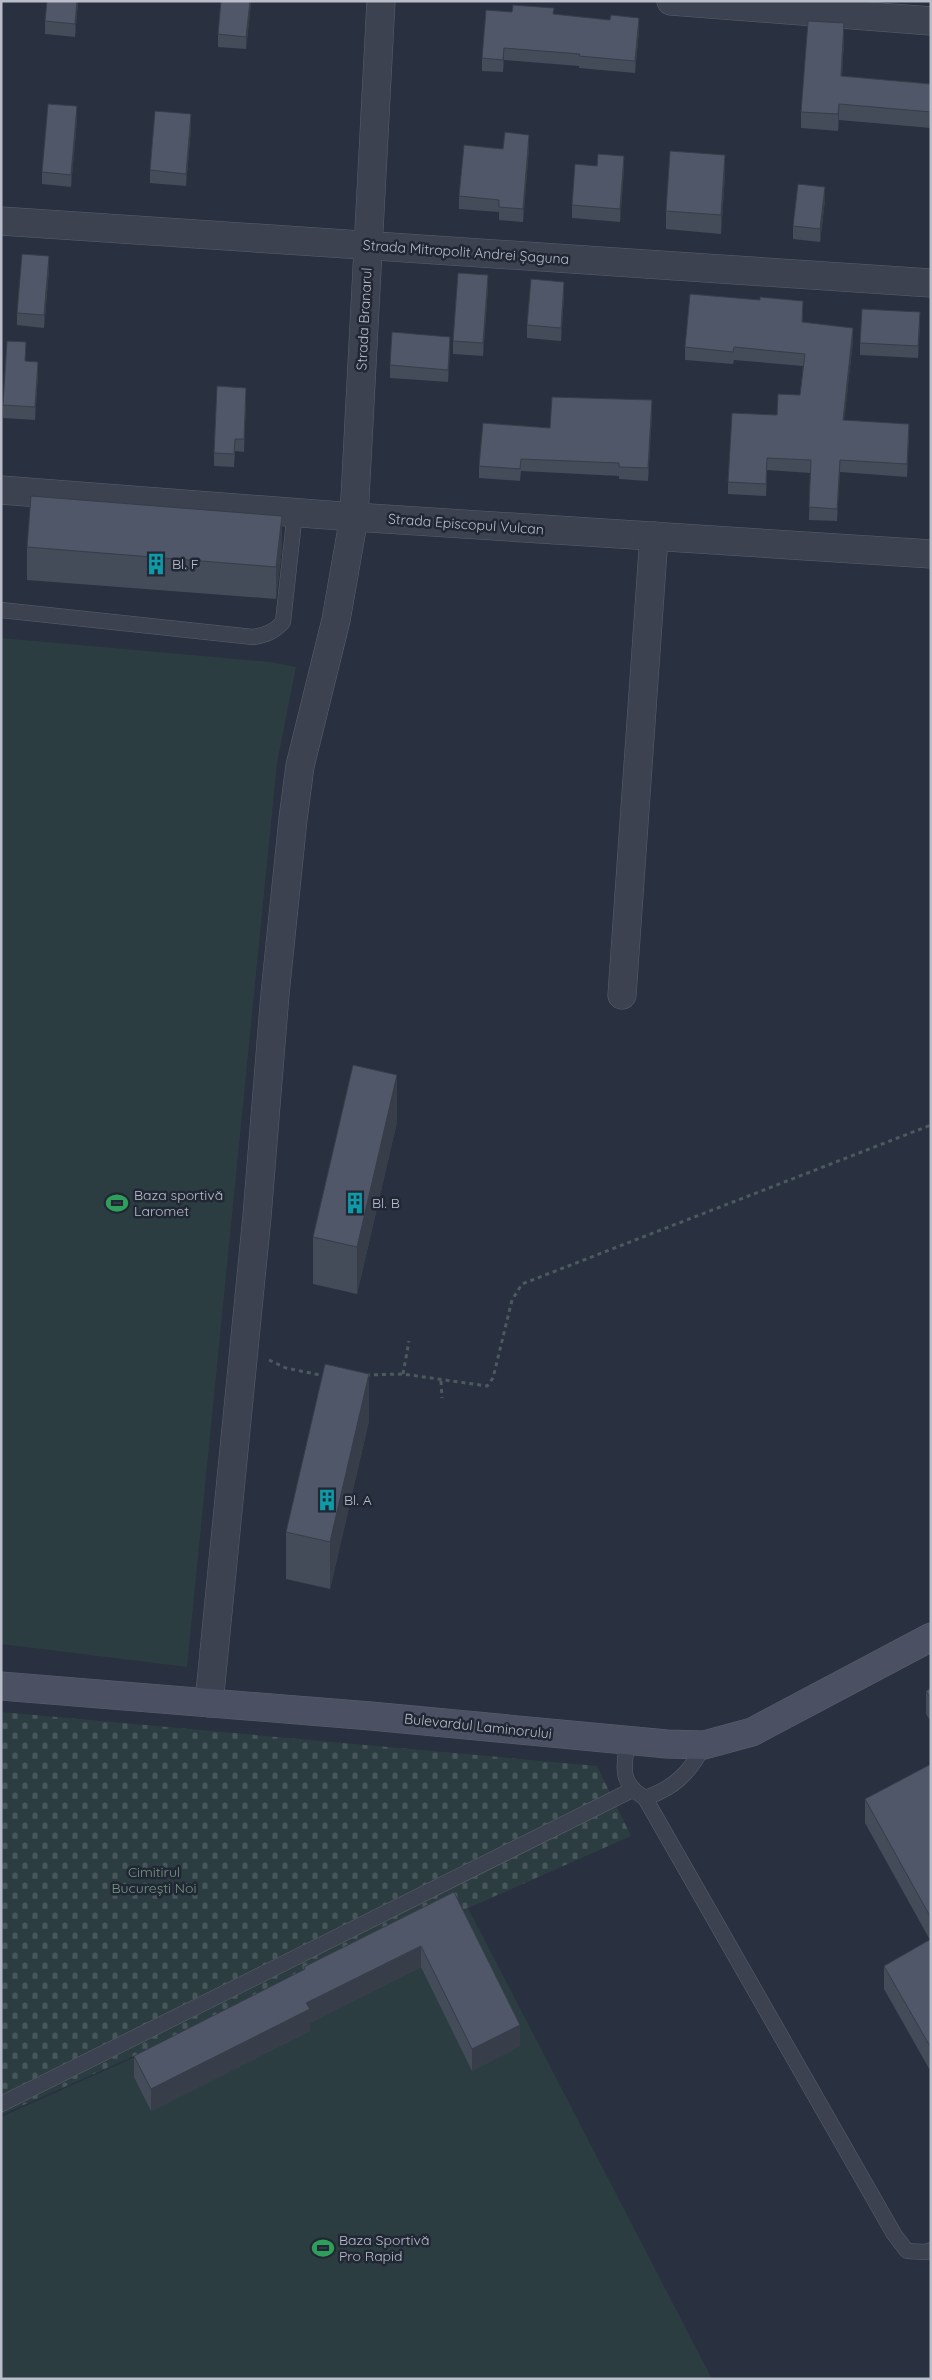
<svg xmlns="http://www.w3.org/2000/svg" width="932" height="2380" font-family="Quicksand,sans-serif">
  <defs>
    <pattern id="cemetery-stones" width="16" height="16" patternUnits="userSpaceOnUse" patternTransform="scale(1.25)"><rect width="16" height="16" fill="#2c3d41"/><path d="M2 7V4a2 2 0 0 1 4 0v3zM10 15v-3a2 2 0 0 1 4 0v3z" fill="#48575b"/></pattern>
  </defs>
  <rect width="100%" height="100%" fill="#29303f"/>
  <path fill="url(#cemetery-stones)" d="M 1,1712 L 597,1766 L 631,1836 L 1,2115 Z"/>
  <g fill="#2c3d41">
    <path d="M 1,638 L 270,662 L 296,667 L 277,763 L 187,1667 L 1,1644 Z"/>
    <path d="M 468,1908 L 712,2379 L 1,2379 L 1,2117 Z"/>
  </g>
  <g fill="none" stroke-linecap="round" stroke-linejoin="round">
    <g stroke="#5a606d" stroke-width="16">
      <g id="lane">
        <path d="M 1,610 L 253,637 C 266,635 274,632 283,622 L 295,512"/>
        <path d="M 627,1740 C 625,1768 618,1782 645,1798 L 894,2234 L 907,2251 L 926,2252 L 931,2250"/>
        <path d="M 645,1798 C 674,1788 690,1773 704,1745"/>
        <path d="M 1,2104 L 632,1790"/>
      </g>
    </g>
    <g stroke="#5a606d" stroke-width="29">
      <g id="street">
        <path d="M 671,1 L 931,21"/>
        <path d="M 1,221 L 931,283"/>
        <path d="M 1,490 L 354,517 L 931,554"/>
        <path d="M 622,995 L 654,536"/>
        <path d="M 209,1703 L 257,1216 L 275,994 L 293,819 L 300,766 L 336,620 L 354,517 L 381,1"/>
      </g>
    </g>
    <g stroke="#5a606d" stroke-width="29">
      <path id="secondary" d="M 1,1686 L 371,1716 L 667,1744 L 704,1745 L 752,1732 L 931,1637"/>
    </g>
    <g stroke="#4b5a5f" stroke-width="3" stroke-dasharray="4 4" stroke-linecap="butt">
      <path d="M 269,1360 L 286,1368 L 325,1376"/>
      <path d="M 403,1374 L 409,1341"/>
      <path d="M 366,1375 L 403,1374 L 487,1386 L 493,1378 L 512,1300 L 522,1284 L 931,1125"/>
      <path d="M 441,1381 L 442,1398"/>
    </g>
    <use href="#lane" stroke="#3c424f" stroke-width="15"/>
    <use href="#street" stroke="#3c424f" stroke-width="28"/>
    <use href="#secondary" stroke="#4b5162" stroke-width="28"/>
  </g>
  <g fill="#444b59">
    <path d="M 47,1 L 78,1 L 75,37 L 45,34 L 45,21 Z"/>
    <path d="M 251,1 L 246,49 L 218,47 L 218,34 Z"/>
    <path d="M 512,12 L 554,14 L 639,30 L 635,73 L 579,68 L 579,66 L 504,60 L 503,72 L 482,71 L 482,58 Z"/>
    <path d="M 844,40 L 842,76 L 931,84 L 931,128 L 839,120 L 838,131 L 801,128 L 801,112 Z"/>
    <path d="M 77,119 L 71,187 L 42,184 L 42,172 Z"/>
    <path d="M 191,127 L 186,186 L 150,183 L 150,170 Z"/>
    <path d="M 529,147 L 523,222 L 499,220 L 499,212 L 459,209 L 459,196 L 503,149 Z"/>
    <path d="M 597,166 L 624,168 L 620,222 L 572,218 L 572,205 Z"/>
    <path d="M 725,174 L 721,234 L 666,229 L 666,211 Z"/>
    <path d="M 825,200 L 820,242 L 793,239 L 793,226 Z"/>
    <path d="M 49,269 L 44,328 L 17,325 L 17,313 Z"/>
    <path d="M 488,287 L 483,356 L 453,354 L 453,341 Z"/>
    <path d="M 564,295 L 561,341 L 527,338 L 527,325 Z"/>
    <path d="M 803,314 L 803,322 L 853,341 L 844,420 L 909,436 L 907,477 L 840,472 L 837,521 L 809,520 L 810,473 L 767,470 L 766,496 L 728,494 L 728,482 L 777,415 L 800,395 L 803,366 L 734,360 L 733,364 L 685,360 L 685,347 Z"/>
    <path d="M 920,325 L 918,358 L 860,355 L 860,343 Z"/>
    <path d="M 450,350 L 448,382 L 390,378 L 390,365 Z"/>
    <path d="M 26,361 L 38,374 L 35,420 L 3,418 L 3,405 Z"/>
    <path d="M 246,400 L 244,452 L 235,451 L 234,467 L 214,466 L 214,453 Z"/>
    <path d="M 652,413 L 648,481 L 619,479 L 619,476 L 521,471 L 520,481 L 479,478 L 479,466 L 550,428 Z"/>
    <path d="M 27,547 L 282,548 L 276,599 L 27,580 Z"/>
    <path d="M 397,1122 L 357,1294 L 313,1284 L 313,1237 Z"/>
    <path d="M 369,1421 L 330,1589 L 286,1579 L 286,1532 Z"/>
    <path d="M 931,1688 L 931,1722 L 926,1714 L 926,1691 Z"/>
    <path d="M 931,1764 L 931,2072 L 884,1989 L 884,1966 L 930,1940 L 865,1823 L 865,1799 Z"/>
    <path d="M 454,1892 L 520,2046 L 472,2071 L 421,1967 L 310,2023 L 310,2031 L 151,2111 L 134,2077 L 134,2056 L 304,1970 L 304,1967 Z"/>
  </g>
  <g fill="#373d49">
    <path d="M 77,1 L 78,1 L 75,37 L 75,24 Z"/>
    <path d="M 250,1 L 251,1 L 251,5 L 246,49 L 246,37 Z"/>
    <path d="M 639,18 L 639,30 L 635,73 L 635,61 Z"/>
    <path d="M 844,23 L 844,40 L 841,92 L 841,76 Z"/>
    <path d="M 504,48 L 504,60 L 503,72 L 503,60 Z"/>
    <path d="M 839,104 L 839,120 L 838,131 L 838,114 Z"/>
    <path d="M 77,106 L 77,119 L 71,187 L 71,175 Z"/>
    <path d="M 191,114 L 191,127 L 186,186 L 186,174 Z"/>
    <path d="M 529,135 L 529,147 L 523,222 L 523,209 Z"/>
    <path d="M 725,155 L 725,174 L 721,234 L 721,215 Z"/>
    <path d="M 624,156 L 624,168 L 620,222 L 620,209 Z"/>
    <path d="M 825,187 L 825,200 L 820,242 L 820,229 Z"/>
    <path d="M 49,256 L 49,269 L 44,328 L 44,315 Z"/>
    <path d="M 488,275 L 488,287 L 483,356 L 483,343 Z"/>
    <path d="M 564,282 L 564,295 L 561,341 L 561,328 Z"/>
    <path d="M 803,301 L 803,314 L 802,335 L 802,322 Z"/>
    <path d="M 920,312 L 920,325 L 918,358 L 918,346 Z"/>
    <path d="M 853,328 L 853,341 L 843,432 L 843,420 Z"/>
    <path d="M 450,337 L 450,350 L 448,382 L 448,370 Z"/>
    <path d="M 38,362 L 38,374 L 35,420 L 35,407 Z"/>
    <path d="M 246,388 L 246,400 L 244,452 L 244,439 Z"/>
    <path d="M 652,400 L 652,413 L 648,481 L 648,468 Z"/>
    <path d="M 909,424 L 909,436 L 907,477 L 907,464 Z"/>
    <path d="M 767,458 L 767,470 L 766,496 L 766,484 Z"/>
    <path d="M 840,460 L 840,472 L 837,521 L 837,509 Z"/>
    <path d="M 282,516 L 282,548 L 276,599 L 276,567 Z"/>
    <path d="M 397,1075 L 397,1122 L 357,1294 L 357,1247 Z"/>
    <path d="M 369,1374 L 369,1421 L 330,1589 L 330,1542 Z"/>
    <path d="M 421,1946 L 421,1967 L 310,2023 L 310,2031 L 151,2111 L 151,2089 L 306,2003 Z"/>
    <path d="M 520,2025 L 520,2046 L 472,2071 L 472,2049 Z"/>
  </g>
  <g fill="#4f5768" stroke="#373d49">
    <path d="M 47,1 L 77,1 L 75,24 L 45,21 Z"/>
    <path d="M 221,1 L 250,1 L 246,37 L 218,34 Z"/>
    <path d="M 513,5 L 554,8 L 553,14 L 610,20 L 611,15 L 639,18 L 635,61 L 579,56 L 580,54 L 504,48 L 503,60 L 482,58 L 486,10 L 512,12 Z"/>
    <path d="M 808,21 L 844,23 L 841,76 L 931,84 L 931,112 L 839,104 L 838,114 L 801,112 Z"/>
    <path d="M 48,104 L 77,106 L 71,175 L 42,172 Z"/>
    <path d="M 155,111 L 191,114 L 186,174 L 150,170 Z"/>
    <path d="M 505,132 L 529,135 L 523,209 L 499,207 L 499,200 L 459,196 L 464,145 L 503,149 Z"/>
    <path d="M 670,151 L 725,155 L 721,215 L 666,211 Z"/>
    <path d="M 598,154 L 624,156 L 620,209 L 572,205 L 575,164 L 597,166 Z"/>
    <path d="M 798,184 L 825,187 L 820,229 L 793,226 Z"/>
    <path d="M 22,254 L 49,256 L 44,315 L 17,313 Z"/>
    <path d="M 458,273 L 488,275 L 483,343 L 453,341 Z"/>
    <path d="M 531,279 L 564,282 L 561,328 L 527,325 Z"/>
    <path d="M 690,294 L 760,300 L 760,297 L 803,301 L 802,322 L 853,328 L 843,420 L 909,424 L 907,464 L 840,460 L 837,509 L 809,507 L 811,460 L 767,458 L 766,484 L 728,482 L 732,413 L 777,415 L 778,394 L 800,395 L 805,354 L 734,347 L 733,352 L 685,347 Z"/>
    <path d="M 862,309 L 920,312 L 918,346 L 860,343 Z"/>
    <path d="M 392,332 L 450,337 L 448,370 L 390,365 Z"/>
    <path d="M 7,341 L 26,342 L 25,361 L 38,362 L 35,407 L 3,405 Z"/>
    <path d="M 217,386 L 246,388 L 244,439 L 235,439 L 234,454 L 214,453 Z"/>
    <path d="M 552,397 L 652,400 L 648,468 L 619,467 L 619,463 L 521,459 L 520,469 L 479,466 L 483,423 L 550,428 Z"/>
    <path d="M 31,496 L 282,516 L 276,567 L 27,547 Z"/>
    <path d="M 353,1065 L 397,1075 L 357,1247 L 313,1237 Z"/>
    <path d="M 325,1364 L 369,1374 L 330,1542 L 286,1532 Z"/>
    <path d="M 931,1688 L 931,1699 L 926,1691 Z"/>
    <path d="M 931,1764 L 931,1918 L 865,1799 Z"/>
    <path d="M 454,1892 L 520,2025 L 472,2049 L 421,1946 L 306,2003 L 310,2009 L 151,2089 L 134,2056 L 305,1969 L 304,1967 Z"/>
    <path d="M 931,1939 L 931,2048 L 884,1966 Z"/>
  </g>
  <defs>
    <g id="building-bare" transform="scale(1.725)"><path d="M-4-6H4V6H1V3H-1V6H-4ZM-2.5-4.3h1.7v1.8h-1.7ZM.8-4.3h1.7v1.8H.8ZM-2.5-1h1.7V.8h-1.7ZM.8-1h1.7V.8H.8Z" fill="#0f9aa8" stroke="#212734" stroke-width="2.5" paint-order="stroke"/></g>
    <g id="stadium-bare" transform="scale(1.725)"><path d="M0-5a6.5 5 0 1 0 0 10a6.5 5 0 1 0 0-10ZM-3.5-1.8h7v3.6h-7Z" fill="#2e9e5b" stroke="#212734" stroke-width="2.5" paint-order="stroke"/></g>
  </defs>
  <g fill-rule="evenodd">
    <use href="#building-bare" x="156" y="564"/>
    <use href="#stadium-bare" x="117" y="1203"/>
    <use href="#building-bare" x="355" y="1203"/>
    <use href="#building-bare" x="327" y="1500"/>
    <use href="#stadium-bare" x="323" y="2248"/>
  </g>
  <g text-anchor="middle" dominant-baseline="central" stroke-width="5" stroke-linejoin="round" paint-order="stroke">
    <g font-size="14" fill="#b9beca" stroke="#212734">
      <text transform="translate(466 252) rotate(4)">Strada Mitropolit Andrei Șaguna</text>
      <text transform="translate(364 319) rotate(-87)">Strada Branarul</text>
      <text transform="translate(466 524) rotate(4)">Strada Episcopul Vulcan</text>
      <text transform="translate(478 1726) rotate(6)">Bulevardul Laminorului</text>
    </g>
    <g font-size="14" fill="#b9beca" stroke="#212734" text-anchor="start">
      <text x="172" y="564">Bl. F</text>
      <text x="134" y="1195">Baza sportivă<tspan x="134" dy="16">Laromet</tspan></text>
      <text x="372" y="1203">Bl. B</text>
      <text x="344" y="1500">Bl. A</text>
      <text x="339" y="2240">Baza Sportivă<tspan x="339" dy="16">Pro Rapid</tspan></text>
    </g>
    <g font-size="14" fill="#73987f" stroke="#212734">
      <text x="154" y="1872">Cimitirul<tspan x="154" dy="16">București Noi</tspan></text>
    </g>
  </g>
  <rect width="932" height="2380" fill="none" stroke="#b9beca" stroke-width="5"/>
</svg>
